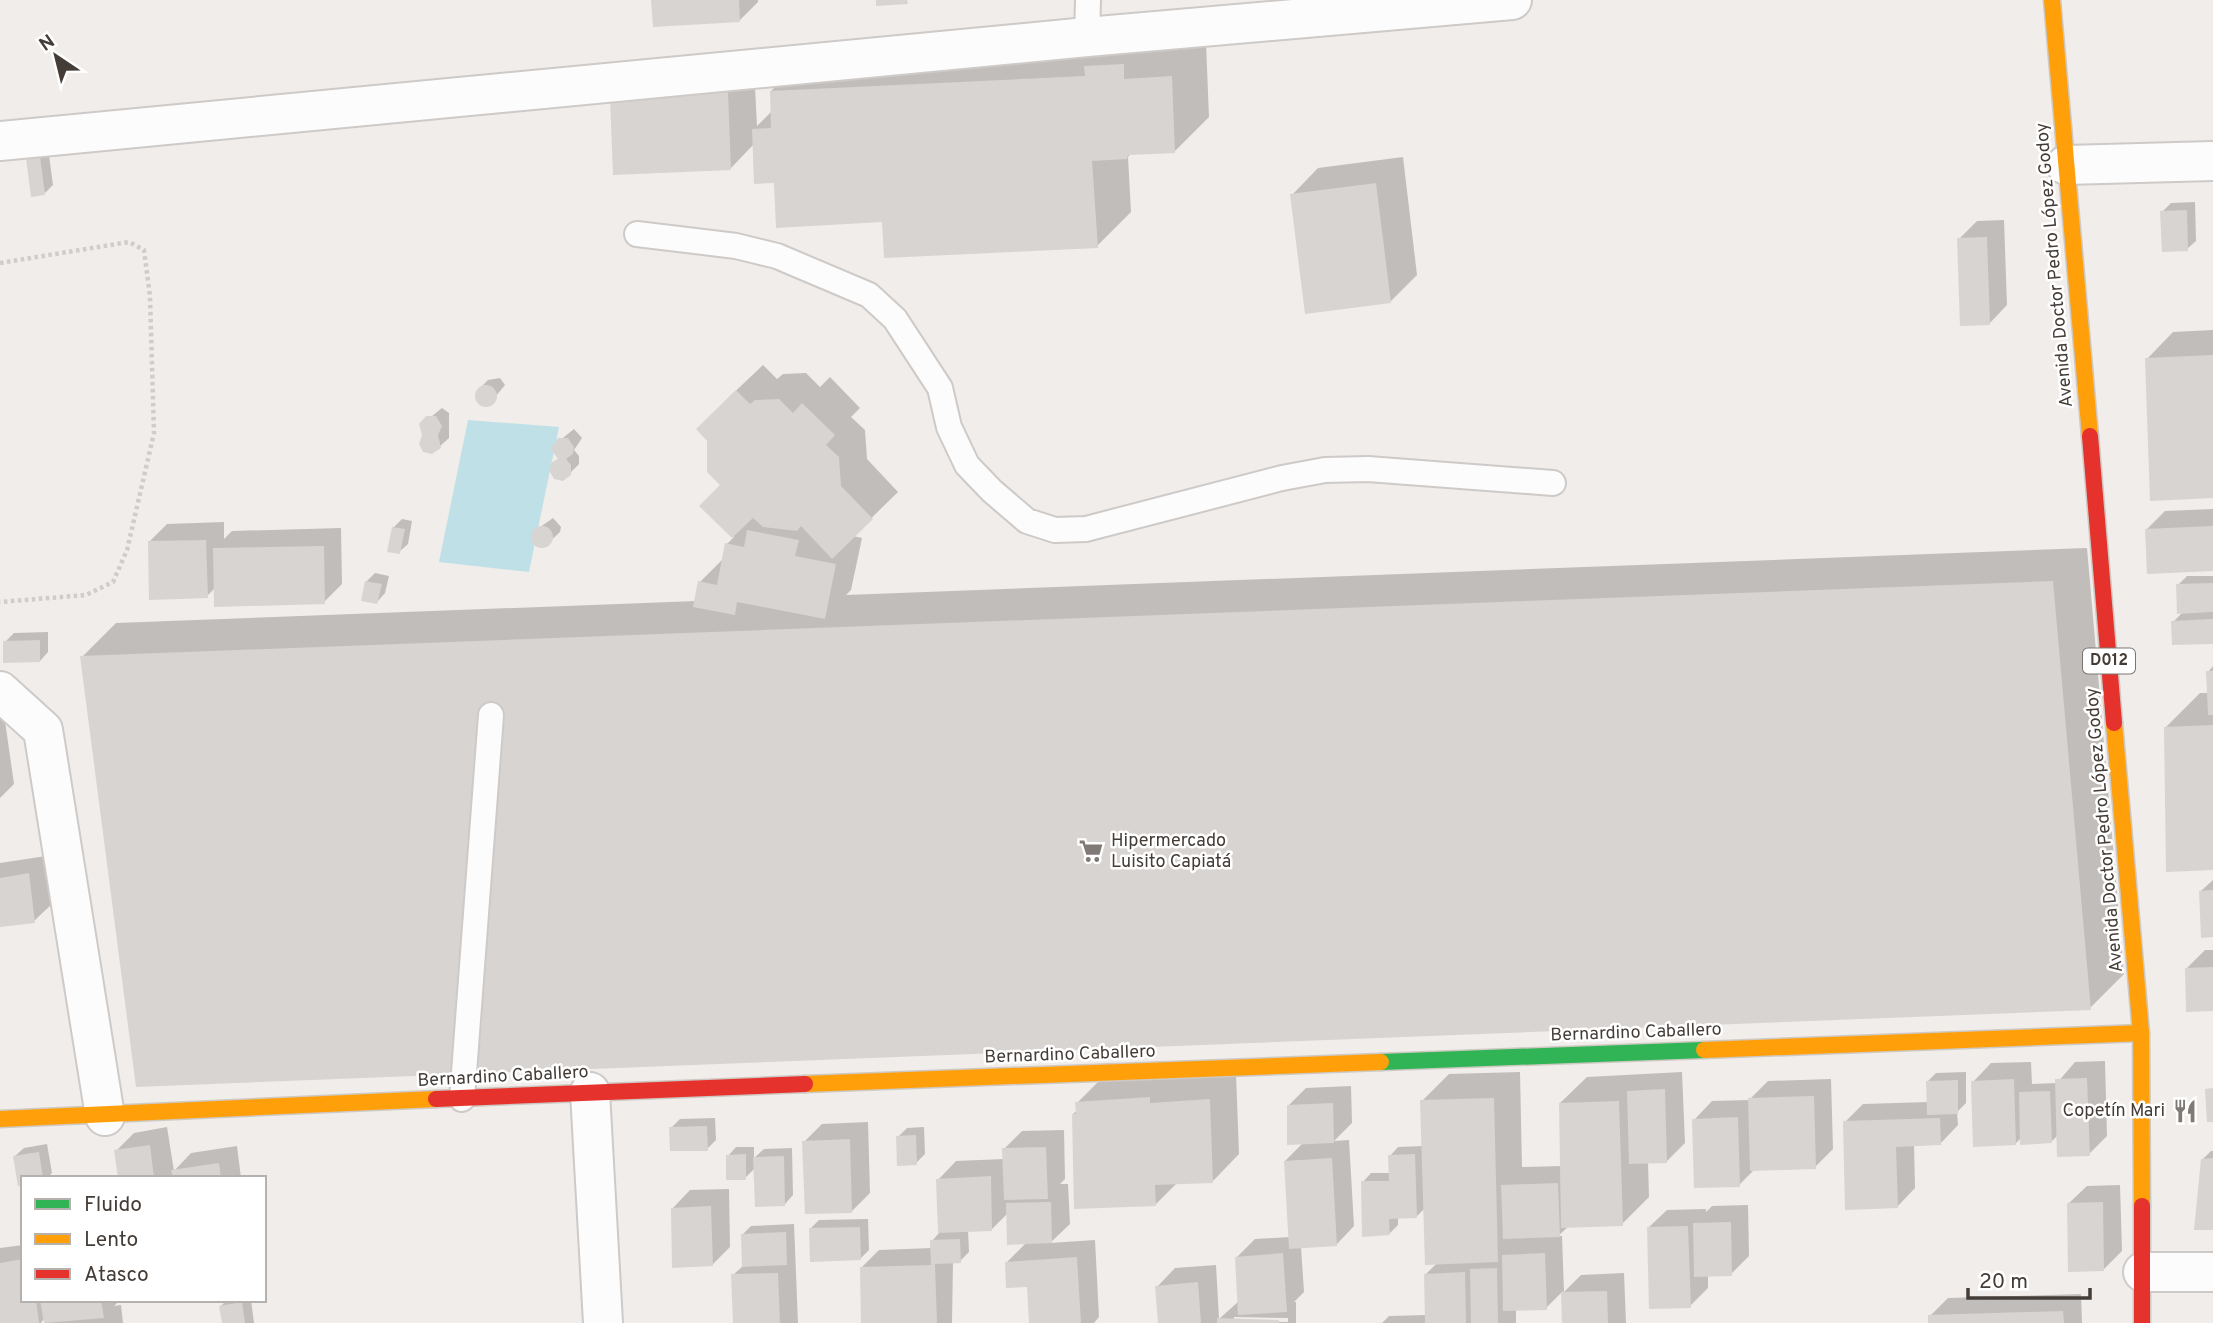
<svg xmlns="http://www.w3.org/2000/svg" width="2213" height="1323" font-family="Overpass,sans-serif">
  <rect width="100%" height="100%" fill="#f0edea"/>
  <path fill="#c0e0e8" d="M 468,420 L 559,427 L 529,572 L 439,562 Z"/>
  <g fill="#0003" fill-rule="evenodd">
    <path d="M 653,0 L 758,0 L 758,2 L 740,20 Z"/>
    <path d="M 1206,43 L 1209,117 L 1175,151 L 1131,153 L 1128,157 L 1131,212 L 1097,246 L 884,220 L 776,182 L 754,144 L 731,168 L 612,99 L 754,67 L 757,126 L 772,111 L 771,91 L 806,57 Z"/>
    <path d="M 48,148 L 53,185 L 45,193 L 28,158 L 36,150 Z"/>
    <path d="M 1403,157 L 1417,275 L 1391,301 L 1292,195 L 1318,168 Z"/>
    <path d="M 2195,202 L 2196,241 L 2187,249 L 2162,212 L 2171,203 Z"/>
    <path d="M 2004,220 L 2007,305 L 1989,324 L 1959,239 L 1977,221 Z"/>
    <path d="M 2213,330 L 2213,497 L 2147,359 L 2173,332 Z"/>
    <path d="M 763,365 L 777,379 L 783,374 L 806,373 L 820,387 L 830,377 L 860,408 L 851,417 L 865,430 L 867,459 L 898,492 L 853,536 L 862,538 L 851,590 L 846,595 L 2087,548 L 2124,974 L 2090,1008 L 82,657 L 116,623 L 696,601 L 700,582 L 724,558 L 727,544 L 734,537 L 702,506 L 722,485 L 724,402 Z"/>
    <path d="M 500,378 L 505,385 L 496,396 L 487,405 L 480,403 L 476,396 L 479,389 L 488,380 Z"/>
    <path d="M 442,408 L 449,413 L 449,438 L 439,447 L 424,435 L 421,425 Z"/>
    <path d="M 574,429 L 582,438 L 574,450 L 579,456 L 579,464 L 570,473 L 553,446 Z"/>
    <path d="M 2213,509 L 2213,569 L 2147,529 L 2165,511 Z"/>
    <path d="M 553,518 L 561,527 L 560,532 L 544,547 L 536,545 L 533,537 L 536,530 Z"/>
    <path d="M 402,519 L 412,521 L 408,544 L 399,552 L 393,528 Z"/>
    <path d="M 224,522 L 224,539 L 232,531 L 341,528 L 342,584 L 324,602 L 215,588 L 207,596 L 149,542 L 167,524 Z"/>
    <path d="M 375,573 L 389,576 L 385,593 L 377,602 L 366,582 Z"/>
    <path d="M 2187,576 L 2213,576 L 2213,642 L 2173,622 L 2183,612 L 2178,585 Z"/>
    <path d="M 48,632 L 48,652 L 40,661 L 5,642 L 14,633 Z"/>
    <path d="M 2213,666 L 2213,868 L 2166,727 L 2200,693 L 2208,693 L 2208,672 Z"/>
    <path d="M 4,714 L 14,784 L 0,798 L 0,715 Z"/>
    <path d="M 46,856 L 53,903 L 34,921 L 0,925 L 0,863 Z"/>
    <path d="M 2213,880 L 2213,935 L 2201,891 Z"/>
    <path d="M 2205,950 L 2213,950 L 2213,1009 L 2187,968 Z"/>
    <path d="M 2105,1061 L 2107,1136 L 2089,1154 L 2058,1135 L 2051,1142 L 2022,1137 L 2015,1144 L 1973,1082 L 1991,1063 L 2031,1062 L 2032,1084 L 2057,1083 L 2075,1062 Z"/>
    <path d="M 1520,1072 L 1522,1167 L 1562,1166 L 1560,1103 L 1587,1077 L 1682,1072 L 1685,1143 L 1667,1161 L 1648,1161 L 1649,1197 L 1622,1224 L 1569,1226 L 1558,1236 L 1562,1236 L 1564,1292 L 1581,1275 L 1624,1273 L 1626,1323 L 1564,1323 L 1563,1291 L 1546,1308 L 1516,1309 L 1516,1323 L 1382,1323 L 1389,1316 L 1427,1315 L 1425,1275 L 1437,1263 L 1425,1208 L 1417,1216 L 1398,1217 L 1398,1225 L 1389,1234 L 1363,1182 L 1371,1173 L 1390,1173 L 1390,1156 L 1398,1147 L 1423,1146 L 1422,1101 L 1449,1074 Z"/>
    <path d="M 1966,1072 L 1966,1103 L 1957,1112 L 1958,1125 L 1940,1144 L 1914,1144 L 1915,1188 L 1897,1207 L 1845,1122 L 1863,1104 L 1928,1102 L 1927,1082 L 1936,1073 Z"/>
    <path d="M 1236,1073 L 1239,1154 L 1213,1181 L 1178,1182 L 1156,1204 L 1073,1114 L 1078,1110 L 1077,1103 L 1104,1076 Z"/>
    <path d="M 1831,1079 L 1833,1149 L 1815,1167 L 1755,1169 L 1739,1185 L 1694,1120 L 1712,1101 L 1749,1100 L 1768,1081 Z"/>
    <path d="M 1351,1086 L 1352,1123 L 1334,1141 L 1349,1140 L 1354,1226 L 1336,1245 L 1301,1247 L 1304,1292 L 1294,1302 L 1296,1302 L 1296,1323 L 1160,1323 L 1157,1287 L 1175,1268 L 1216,1265 L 1219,1319 L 1239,1301 L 1237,1257 L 1255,1239 L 1290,1237 L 1285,1161 L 1304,1142 L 1288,1106 L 1306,1088 ZM 1234,1317 L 1288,1318 L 1288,1322 L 1234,1321 Z"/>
    <path d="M 715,1118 L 716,1140 L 707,1149 L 671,1128 L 680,1119 Z"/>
    <path d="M 868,1122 L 870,1193 L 852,1211 L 804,1142 L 822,1124 Z"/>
    <path d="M 167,1127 L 174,1171 L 191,1153 L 237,1146 L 241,1178 L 120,1178 L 116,1151 L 134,1133 Z"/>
    <path d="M 924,1127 L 925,1154 L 916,1163 L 898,1137 L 907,1128 Z"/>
    <path d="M 1064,1130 L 1065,1179 L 1060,1184 L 1068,1184 L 1070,1224 L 1050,1243 L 1095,1240 L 1099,1317 L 1094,1323 L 1031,1323 L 1028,1285 L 1006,1263 L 1027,1242 L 1008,1213 L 992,1229 L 968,1230 L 969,1252 L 960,1261 L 953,1261 L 952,1323 L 863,1323 L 861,1268 L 879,1250 L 932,1248 L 932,1241 L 939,1233 L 938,1180 L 956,1161 L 1004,1159 L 1004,1149 L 1022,1131 Z"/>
    <path d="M 47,1144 L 52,1173 L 47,1178 L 23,1178 L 15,1156 L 24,1148 Z"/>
    <path d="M 736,1147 L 754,1147 L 754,1158 L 764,1149 L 792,1148 L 793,1195 L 785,1204 L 755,1168 L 745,1178 L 728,1156 Z"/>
    <path d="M 2211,1151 L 2213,1151 L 2213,1228 L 2202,1160 Z"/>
    <path d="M 2120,1185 L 2122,1251 L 2104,1269 L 2068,1204 L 2087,1186 Z"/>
    <path d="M 729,1189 L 730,1247 L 712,1265 L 672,1209 L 690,1190 Z"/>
    <path d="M 1748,1205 L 1749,1256 L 1731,1274 L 1708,1275 L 1708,1288 L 1690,1306 L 1648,1228 L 1667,1210 L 1706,1209 L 1706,1212 L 1712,1206 Z"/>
    <path d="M 868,1219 L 869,1250 L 860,1259 L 810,1229 L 819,1220 Z"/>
    <path d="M 794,1224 L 798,1323 L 734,1323 L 733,1275 L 744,1265 L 742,1235 L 751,1226 Z"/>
    <path d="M 23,1245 L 23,1300 L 120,1300 L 114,1306 L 121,1305 L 123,1323 L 45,1323 L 45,1317 L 41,1323 L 0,1323 L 0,1248 Z"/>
    <path d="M 2081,1294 L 2082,1323 L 1930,1323 L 1930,1316 L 1948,1298 Z"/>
    <path d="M 227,1300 L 251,1300 L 254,1323 L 223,1323 L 221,1306 Z"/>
  </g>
  <g fill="#d8d4d1">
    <path d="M 651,0 L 739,0 L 740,22 L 653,27 Z"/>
    <path d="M 876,0 L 907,0 L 908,4 L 876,6 Z"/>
    <path d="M 1124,64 L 1124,79 L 1172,76 L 1175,153 L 1128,155 L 1127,159 L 1092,161 L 1098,248 L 884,258 L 882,222 L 776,228 L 774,183 L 754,184 L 752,129 L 771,128 L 770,91 L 1085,76 L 1084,66 Z"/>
    <path d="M 728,92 L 731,170 L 613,175 L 610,98 Z"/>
    <path d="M 40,156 L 45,195 L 31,197 L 26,158 Z"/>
    <path d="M 1376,183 L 1391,303 L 1305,314 L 1290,194 Z"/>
    <path d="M 2187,210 L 2188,251 L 2162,252 L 2160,211 Z"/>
    <path d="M 1987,237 L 1990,325 L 1960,326 L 1957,238 Z"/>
    <path d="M 2213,355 L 2213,498 L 2150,501 L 2145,358 Z"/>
    <circle cx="486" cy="396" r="11"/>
    <path d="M 736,390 L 750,404 L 755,400 L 779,399 L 793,413 L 802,403 L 835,435 L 826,445 L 839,457 L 841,486 L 873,519 L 832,559 L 801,526 L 797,531 L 763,527 L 753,518 L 732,538 L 699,506 L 720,485 L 707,472 L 707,441 L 696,429 Z"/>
    <path d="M 426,416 L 436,416 L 442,426 L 438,435 L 441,448 L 432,454 L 423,452 L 419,444 L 422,435 L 419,424 Z"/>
    <path d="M 558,438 L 568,438 L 574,447 L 573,454 L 566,459 L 571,465 L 571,475 L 563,481 L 554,479 L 549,470 L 552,462 L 558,459 L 551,449 Z"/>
    <circle cx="542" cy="537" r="11"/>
    <path d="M 2213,526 L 2213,571 L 2147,574 L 2145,529 Z"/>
    <path d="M 392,527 L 405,529 L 400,554 L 387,552 Z"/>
    <path d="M 747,530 L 799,540 L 795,556 L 836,564 L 825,619 L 737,602 L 735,615 L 693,607 L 698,581 L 717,585 L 725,543 L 744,547 Z"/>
    <path d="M 206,540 L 208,598 L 149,600 L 148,541 Z"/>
    <path d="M 324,546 L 325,604 L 214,607 L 213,548 Z"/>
    <path d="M 365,581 L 382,584 L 377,604 L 361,601 Z"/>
    <path d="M 2053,581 L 2091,1010 L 136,1087 L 80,656 Z"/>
    <path d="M 2213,583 L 2213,612 L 2177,614 L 2176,584 Z"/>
    <path d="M 2213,619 L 2213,644 L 2172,645 L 2171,621 Z"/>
    <path d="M 40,640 L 40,662 L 3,663 L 3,641 Z"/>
    <path d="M 2206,671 L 2213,671 L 2213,715 L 2208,715 Z"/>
    <path d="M 2213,725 L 2213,870 L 2166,872 L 2164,727 Z"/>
    <path d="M 29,873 L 35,923 L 0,927 L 0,878 Z"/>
    <path d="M 2213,890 L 2213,937 L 2201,938 L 2199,891 Z"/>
    <path d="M 2213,967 L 2213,1011 L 2186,1012 L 2185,968 Z"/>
    <path d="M 2087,1078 L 2090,1156 L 2057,1157 L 2055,1079 Z"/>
    <path d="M 2014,1079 L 2016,1145 L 1973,1147 L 1971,1081 Z"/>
    <path d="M 1958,1080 L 1958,1114 L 1927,1115 L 1926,1081 Z"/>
    <path d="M 2213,1088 L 2213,1122 L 2207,1122 L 2205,1089 Z"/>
    <path d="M 1665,1089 L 1667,1163 L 1629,1164 L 1627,1091 Z"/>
    <path d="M 2050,1091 L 2052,1143 L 2020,1145 L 2019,1092 Z"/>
    <path d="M 1814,1096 L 1816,1169 L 1750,1171 L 1748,1098 Z"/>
    <path d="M 1150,1097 L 1150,1103 L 1210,1099 L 1213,1183 L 1155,1185 L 1156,1206 L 1074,1209 L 1072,1114 L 1076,1114 L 1075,1102 Z"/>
    <path d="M 1494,1098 L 1498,1262 L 1425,1265 L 1420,1100 Z"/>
    <path d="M 1619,1101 L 1623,1226 L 1561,1228 L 1559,1103 Z"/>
    <path d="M 1333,1103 L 1334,1143 L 1287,1145 L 1287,1105 Z"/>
    <path d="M 1738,1117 L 1740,1187 L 1694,1188 L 1692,1119 Z"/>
    <path d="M 1940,1118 L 1941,1145 L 1896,1147 L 1898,1208 L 1845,1210 L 1843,1121 Z"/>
    <path d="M 707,1126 L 708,1151 L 670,1151 L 669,1127 Z"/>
    <path d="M 916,1135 L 917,1165 L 897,1166 L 896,1136 Z"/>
    <path d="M 850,1139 L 852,1213 L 805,1214 L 802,1141 Z"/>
    <path d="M 150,1145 L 154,1178 L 118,1178 L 114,1150 Z"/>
    <path d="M 1046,1147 L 1048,1199 L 1004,1200 L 1002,1148 Z"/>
    <path d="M 39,1152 L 43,1178 L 23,1178 L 23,1186 L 18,1186 L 13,1156 Z"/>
    <path d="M 746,1154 L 746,1180 L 726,1180 L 726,1155 Z"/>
    <path d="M 1415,1154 L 1417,1218 L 1389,1219 L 1390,1235 L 1362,1237 L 1361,1181 L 1389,1181 L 1388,1155 Z"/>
    <path d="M 784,1156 L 785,1206 L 755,1207 L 753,1157 Z"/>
    <path d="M 1332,1158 L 1337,1246 L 1289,1249 L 1284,1161 Z"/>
    <path d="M 2213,1158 L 2213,1230 L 2194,1230 L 2201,1159 Z"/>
    <path d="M 219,1163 L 221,1178 L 173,1178 L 171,1170 Z"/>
    <path d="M 991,1176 L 992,1231 L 938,1233 L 936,1179 Z"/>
    <path d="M 1558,1183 L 1560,1237 L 1503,1239 L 1501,1185 Z"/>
    <path d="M 1051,1202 L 1052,1243 L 1007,1245 L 1006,1203 Z"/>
    <path d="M 2103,1202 L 2104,1271 L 2068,1272 L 2067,1203 Z"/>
    <path d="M 711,1206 L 713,1266 L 672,1268 L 671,1208 Z"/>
    <path d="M 1731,1222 L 1732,1276 L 1694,1277 L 1693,1223 Z"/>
    <path d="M 1688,1226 L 1691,1308 L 1649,1309 L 1647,1227 Z"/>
    <path d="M 860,1227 L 861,1260 L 810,1262 L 809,1228 Z"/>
    <path d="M 786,1232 L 787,1265 L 742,1267 L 741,1234 Z"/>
    <path d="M 960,1239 L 961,1263 L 935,1264 L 937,1323 L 861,1323 L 860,1267 L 931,1265 L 930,1240 Z"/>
    <path d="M 1283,1253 L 1287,1312 L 1238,1315 L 1235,1257 Z"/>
    <path d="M 1545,1253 L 1547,1310 L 1503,1311 L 1502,1255 Z"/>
    <path d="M 1077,1257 L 1081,1323 L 1029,1323 L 1027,1287 L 1006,1288 L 1005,1262 Z"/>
    <path d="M 23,1259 L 23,1300 L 36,1300 L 39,1323 L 0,1323 L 0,1263 Z"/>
    <path d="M 1497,1268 L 1498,1323 L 1471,1323 L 1470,1269 Z"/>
    <path d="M 1465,1272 L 1466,1323 L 1425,1323 L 1424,1274 Z"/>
    <path d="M 778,1273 L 780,1323 L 733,1323 L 731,1274 Z"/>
    <path d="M 1198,1282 L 1201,1323 L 1158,1323 L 1155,1286 Z"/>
    <path d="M 1607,1291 L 1608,1323 L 1562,1323 L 1561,1292 Z"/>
    <path d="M 40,1300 L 101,1300 L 104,1318 L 44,1323 Z"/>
    <path d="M 242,1302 L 245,1323 L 222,1323 L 219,1306 Z"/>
    <path d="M 2063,1311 L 2064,1323 L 1928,1323 L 1928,1315 Z"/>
    <path d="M 1217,1318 L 1279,1320 L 1279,1323 L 1217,1323 Z"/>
  </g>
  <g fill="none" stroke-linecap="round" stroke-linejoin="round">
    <g stroke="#cdcac8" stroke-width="28">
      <g id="lane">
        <path d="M 1087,37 L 1088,0"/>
        <path d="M 637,234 L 736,246 L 777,256 L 869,295 L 895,319 L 940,388 L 949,427 L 967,465 L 992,491 L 1027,521 L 1055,530 L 1086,529 L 1282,478 L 1325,470 L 1368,469 L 1553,483"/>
        <path d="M 462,1099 L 491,715"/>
      </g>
    </g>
    <g stroke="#cdcac8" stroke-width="42">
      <g id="street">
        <path d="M 0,141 L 1087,37 L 1512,0"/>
        <path d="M 2066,165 L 2213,161"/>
        <path d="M 0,691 L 43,730 L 105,1116"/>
        <path d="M 590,1092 L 603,1323"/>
        <path d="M 2143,1272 L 2213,1272"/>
      </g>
    </g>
    <g stroke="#cfc9c3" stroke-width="19">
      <path id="fast" d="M 1381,1062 L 1704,1050"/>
    </g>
    <g stroke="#cfc9c3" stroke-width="19">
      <g id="slow">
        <path d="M 2052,0 L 2090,436"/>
        <path d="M 2114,723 L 2141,1033 L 2142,1206"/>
        <path d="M 1704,1050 L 2141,1033"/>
        <path d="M 805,1084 L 1381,1062"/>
        <path d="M 0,1119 L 436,1099"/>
      </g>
    </g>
    <g stroke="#cfc9c3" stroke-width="19">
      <g id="jam">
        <path d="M 2090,436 L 2114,723"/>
        <path d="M 436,1099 L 805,1084"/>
        <path d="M 2142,1206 L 2142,1323"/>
      </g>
    </g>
    <path stroke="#d0ccca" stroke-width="4.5" stroke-dasharray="3.5 3.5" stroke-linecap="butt" d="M 0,263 L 129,242 L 144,250 L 150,296 L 154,433 L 127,550 L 113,582 L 86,595 L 0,602"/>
    <use href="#lane" stroke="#fdfcfc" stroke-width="24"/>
    <use href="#street" stroke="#fdfcfc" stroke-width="38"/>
    <use href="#fast" stroke="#30b455" stroke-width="16"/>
    <use href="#slow" stroke="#ff9f0a" stroke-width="16"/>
    <use href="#jam" stroke="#e5322d" stroke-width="16"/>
  </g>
  <defs>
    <g id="supermarket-bare" transform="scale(1.89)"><path d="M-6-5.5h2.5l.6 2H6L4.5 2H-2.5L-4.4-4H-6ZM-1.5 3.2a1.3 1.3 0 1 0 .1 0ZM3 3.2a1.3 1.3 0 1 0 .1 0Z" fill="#807a76" stroke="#fff" stroke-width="2.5" paint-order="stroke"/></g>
    <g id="restaurant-bare" transform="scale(1.89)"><path d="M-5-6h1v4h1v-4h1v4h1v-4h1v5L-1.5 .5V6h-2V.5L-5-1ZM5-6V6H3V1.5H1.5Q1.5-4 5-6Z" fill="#807a76" stroke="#fff" stroke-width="2.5" paint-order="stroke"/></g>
  </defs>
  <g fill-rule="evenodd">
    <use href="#supermarket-bare" x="1091" y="851"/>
    <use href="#restaurant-bare" x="2185" y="1111"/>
  </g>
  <g text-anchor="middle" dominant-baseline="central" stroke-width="5" stroke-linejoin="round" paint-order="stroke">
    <rect fill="#fff" stroke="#7c7673" stroke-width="2" x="2083" y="648.5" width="52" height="25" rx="5"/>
    <g font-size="16" font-weight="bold" fill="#443c37">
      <text x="2109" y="661">D012</text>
    </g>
    <g font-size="18" fill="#443c37" stroke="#fff">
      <text transform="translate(2055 265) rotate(-95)">Avenida Doctor Pedro López Godoy</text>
      <text transform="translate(2105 830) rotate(-95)">Avenida Doctor Pedro López Godoy</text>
      <text transform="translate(1636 1033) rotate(-2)">Bernardino Caballero</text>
      <text transform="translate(1070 1055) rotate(-2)">Bernardino Caballero</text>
      <text transform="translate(503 1077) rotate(-3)">Bernardino Caballero</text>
    </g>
    <g font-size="18" fill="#443c37" stroke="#fff" text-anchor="start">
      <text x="1111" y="841">Hipermercado<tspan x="1111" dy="21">Luisito Capiatá</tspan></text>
      <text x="2165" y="1111" text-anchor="end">Copetín Mari</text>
    </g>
  </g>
  <rect x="21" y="1176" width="245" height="126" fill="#ffffff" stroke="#b4b1af" stroke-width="2"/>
  <rect x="35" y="1199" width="35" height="10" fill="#30b455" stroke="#b4b1af" stroke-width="2"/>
  <text x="84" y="1211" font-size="21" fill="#443c37">Fluido</text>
  <rect x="35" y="1234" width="35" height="10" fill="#ff9f0a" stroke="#b4b1af" stroke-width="2"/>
  <text x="84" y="1246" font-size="21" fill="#443c37">Lento</text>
  <rect x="35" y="1269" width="35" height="10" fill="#e5322d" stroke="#b4b1af" stroke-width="2"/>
  <text x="84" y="1281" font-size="21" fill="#443c37">Atasco</text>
  <g transform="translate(56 56) rotate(325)" stroke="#ffffff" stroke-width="5" paint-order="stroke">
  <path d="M0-5L12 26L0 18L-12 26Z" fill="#443c37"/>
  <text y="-10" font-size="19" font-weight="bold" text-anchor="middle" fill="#443c37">N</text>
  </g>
  <path d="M1968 1288v10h122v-10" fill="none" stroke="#443c37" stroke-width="3.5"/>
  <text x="1979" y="1288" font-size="21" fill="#443c37" stroke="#ffffff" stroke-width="5" paint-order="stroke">20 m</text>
</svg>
